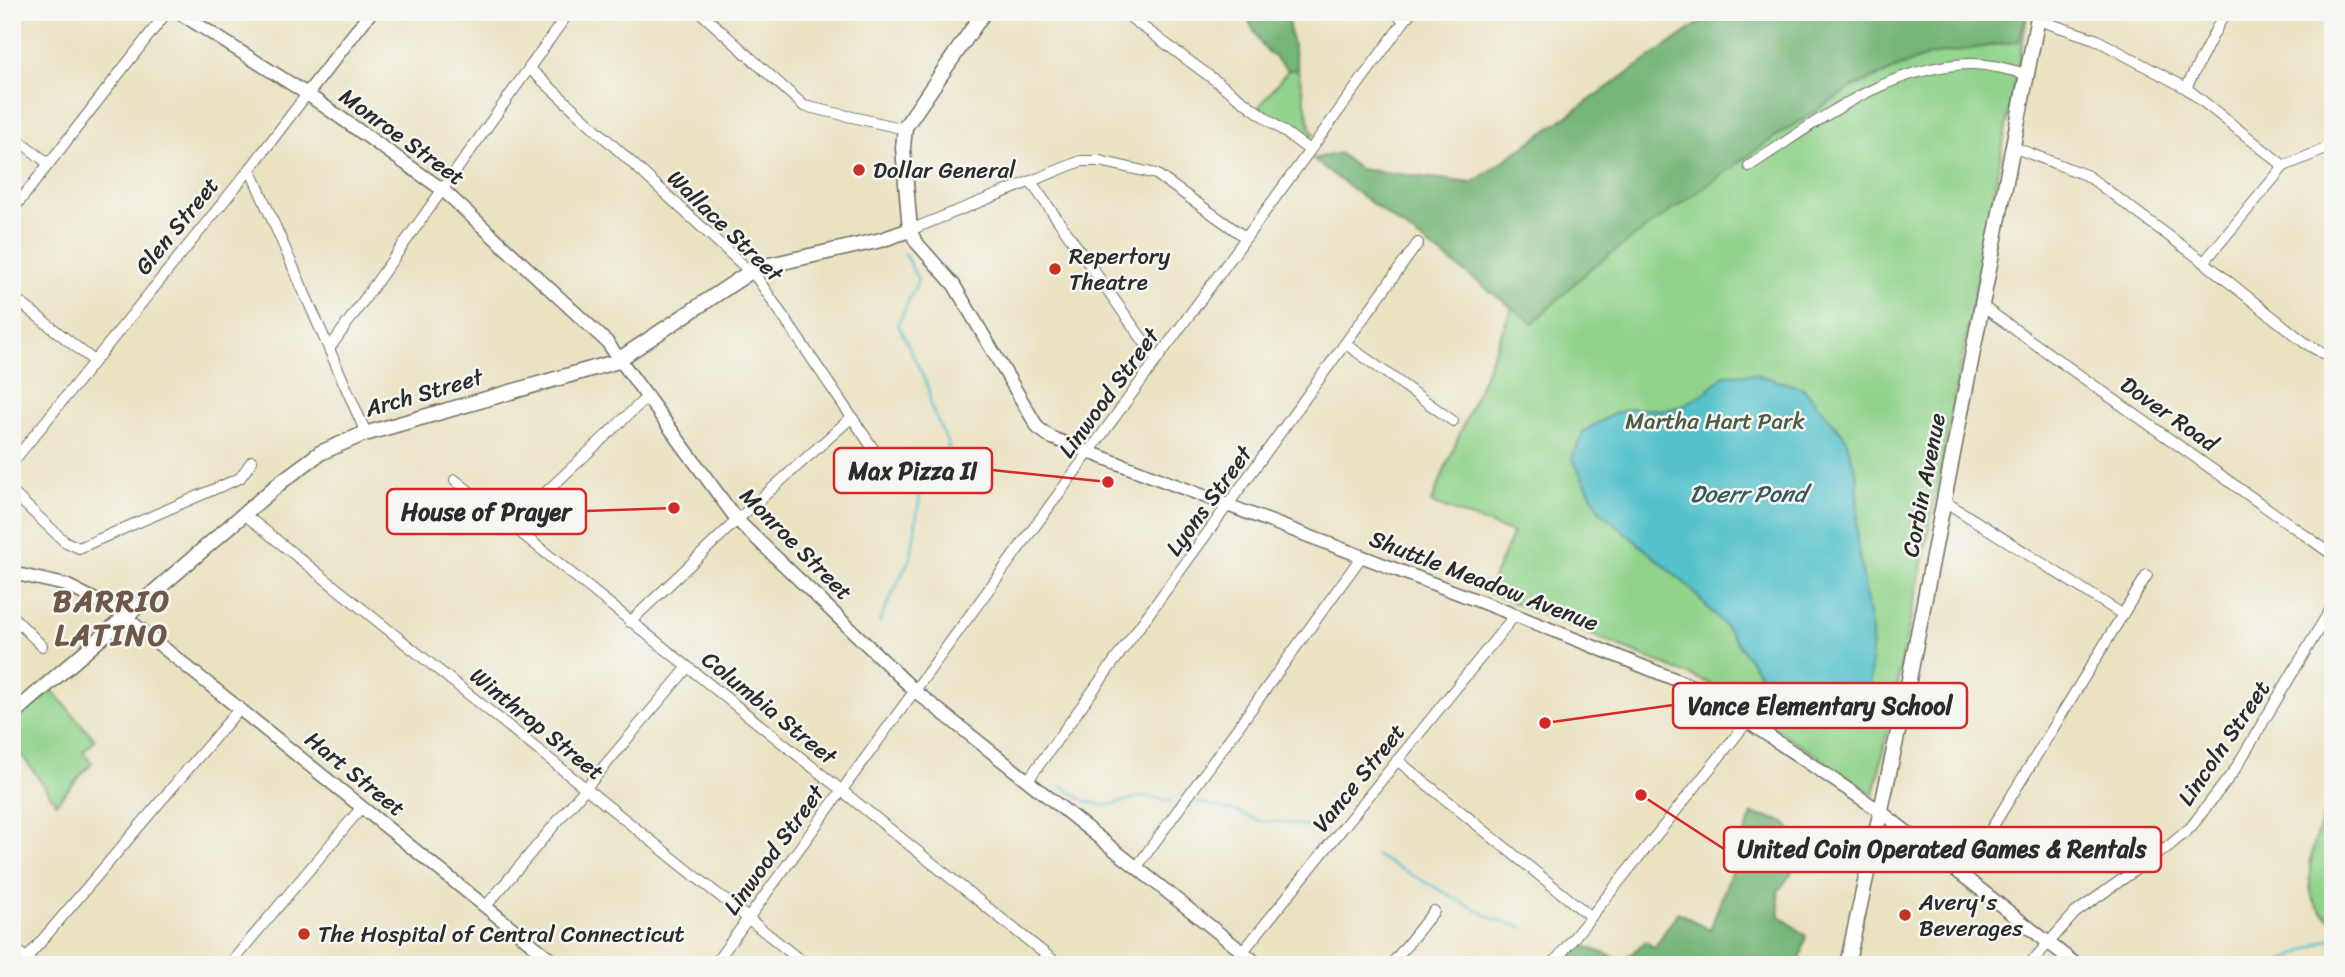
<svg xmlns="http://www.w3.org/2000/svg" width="2345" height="977" font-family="Sriracha,sans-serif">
  <rect width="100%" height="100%" fill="#f6f6f2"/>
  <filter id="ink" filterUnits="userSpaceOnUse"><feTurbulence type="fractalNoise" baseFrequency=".0143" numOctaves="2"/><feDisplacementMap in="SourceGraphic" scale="14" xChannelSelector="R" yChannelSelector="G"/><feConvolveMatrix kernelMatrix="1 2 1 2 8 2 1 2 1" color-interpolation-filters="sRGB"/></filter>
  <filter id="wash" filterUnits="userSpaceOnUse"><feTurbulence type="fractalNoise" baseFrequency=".00686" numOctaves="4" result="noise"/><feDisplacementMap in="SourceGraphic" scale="28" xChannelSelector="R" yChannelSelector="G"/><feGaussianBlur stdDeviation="1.57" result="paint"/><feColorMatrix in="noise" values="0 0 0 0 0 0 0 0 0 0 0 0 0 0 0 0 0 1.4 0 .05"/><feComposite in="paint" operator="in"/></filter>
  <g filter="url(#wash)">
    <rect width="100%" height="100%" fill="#ebe2c2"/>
    <g fill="#91d38b" stroke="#5e7f5b" stroke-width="2">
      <path d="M 1974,12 L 2028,12 L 1936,496 L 1874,795 L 1709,683 L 1487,592 L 1513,533 L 1431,503 L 1512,308 L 1453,262 Z"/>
      <path d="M 1288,70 L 1298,70 L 1311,130 L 1315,134 L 1306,141 L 1259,107 Z"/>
      <path d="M 52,690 L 95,740 L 83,752 L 92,763 L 56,803 L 12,741 L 12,722 Z"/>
      <path d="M 2333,793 L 2333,922 C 2327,916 2317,909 2314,901 C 2301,873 2320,819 2333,793 Z"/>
    </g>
    <g fill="#74b577" stroke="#507051" stroke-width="2">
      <path d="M 1244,12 L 1286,12 L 1298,70 L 1288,70 L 1262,46 Z"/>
      <path d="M 1715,12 L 2027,12 L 2019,41 L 1926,56 L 1853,87 L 1772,139 L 1591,268 L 1533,323 L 1312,159 L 1339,153 L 1359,169 L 1472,183 Z"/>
      <path d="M 1752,814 L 1785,822 L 1807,851 L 1778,892 L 1780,916 L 1806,936 L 1799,965 L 1592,965 L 1570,957 L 1584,941 L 1585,946 L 1623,961 L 1646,941 L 1654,948 L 1678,912 L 1710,930 Z"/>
    </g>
    <path fill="#54c1cb" stroke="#40767b" stroke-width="2" d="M 1754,374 L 1803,388 L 1846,438 L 1858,480 L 1857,540 L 1872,634 L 1870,690 L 1852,716 L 1819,720 L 1789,714 L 1724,625 L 1689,587 L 1600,511 L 1572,458 L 1584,431 L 1613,414 L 1631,408 L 1660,410 L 1680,407 L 1706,392 L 1724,375 Z"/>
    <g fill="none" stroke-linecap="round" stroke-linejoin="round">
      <g stroke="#54c1cb" stroke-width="2.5">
        <path d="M 879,622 L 911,556 L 920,495 L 949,446 L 931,407 L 928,387 L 898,324 L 918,280 L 905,254"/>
        <path d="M 1062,786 L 1085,801 L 1106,806 L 1144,796 L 1170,801"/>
        <path d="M 1197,802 L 1237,812 L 1260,821 L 1283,822 L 1325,830"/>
        <path d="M 1375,855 L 1494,919 L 1523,927"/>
        <path d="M 1595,958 L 1610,965"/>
        <path d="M 2275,965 L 2333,937"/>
      </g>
    </g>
  </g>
  <g filter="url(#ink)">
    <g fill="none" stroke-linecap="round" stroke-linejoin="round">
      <g stroke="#6e6b60" stroke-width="12">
        <g id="minor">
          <path d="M 700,12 L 804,106 L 905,129"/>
          <path d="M 1123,12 L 1309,150"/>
          <path d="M 1392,12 L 1405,20"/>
          <path d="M 2038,20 L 2095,39 L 2186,88 L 2284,166"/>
          <path d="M 530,69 L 757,278 L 887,469"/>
          <path d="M 2186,88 L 2225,12"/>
          <path d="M 12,135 L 49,164"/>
          <path d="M 2013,147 L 2088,176 L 2204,262 L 2305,343 L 2333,359"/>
          <path d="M 1749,166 C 1818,122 1884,67 1969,64 C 1988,63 2009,70 2027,74"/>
          <path d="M 250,169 L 366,433"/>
          <path d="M 1031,182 L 1157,360"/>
          <path d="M 12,211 L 167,12"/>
          <path d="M 910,230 L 1081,161 L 1100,161 L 1156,174 L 1245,237"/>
          <path d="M 2204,262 L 2284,166 L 2333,146"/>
          <path d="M 12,296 L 94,361"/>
          <path d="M 1982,306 L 2333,555"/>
          <path d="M 1346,344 L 1453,421"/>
          <path d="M 329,349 L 569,12"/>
          <path d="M 12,463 L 250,169 L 307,94"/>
          <path d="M 455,480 L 1059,965"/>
          <path d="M 12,492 L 64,541 L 79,548 L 240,478 L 252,461"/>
          <path d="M 1944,501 L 2122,614"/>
          <path d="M 244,514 L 806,965"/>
          <path d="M 510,526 L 647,397"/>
          <path d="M 12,616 L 42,646"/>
          <path d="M 630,622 L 737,520 L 851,418"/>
          <path d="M 1397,760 L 1591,917"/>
          <path d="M 1028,780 L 1418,243"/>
          <path d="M 1136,868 L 1362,556"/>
          <path d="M 1963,875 L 2147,575"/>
          <path d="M 486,906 L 688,667"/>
          <path d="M 12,946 L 34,965"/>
          <path d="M 21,965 L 240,708"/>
          <path d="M 229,965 L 362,807"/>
          <path d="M 714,965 L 1411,12"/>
          <path d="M 1232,965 L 1515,615"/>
          <path d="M 1391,965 L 1434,911"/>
          <path d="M 1552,965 L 1748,721"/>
          <path d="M 2029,965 L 2075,913 L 2169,846 L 2191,827 L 2234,771 L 2333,605"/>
        </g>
      </g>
      <g stroke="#6e6b60" stroke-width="15">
        <g id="tertiary">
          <path d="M 178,12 L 307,94 L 443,190 L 607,342 L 737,520 L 915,691 L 1259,965"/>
          <path d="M 307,94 L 371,12"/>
          <path d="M 910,230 L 916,242 L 954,285 L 1038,428 L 1052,438 L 1515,615 L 1699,689 L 1880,811 L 2077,965"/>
          <path d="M 12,573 L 66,585 L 119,612 L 558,965"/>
        </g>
      </g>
      <g stroke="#6e6b60" stroke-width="17">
        <g id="secondary">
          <path d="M 12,715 L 281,482 L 320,453 L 361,435 L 615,362 L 756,268 L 881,240 L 910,230 L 903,148 L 905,127 L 984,12"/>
          <path d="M 1847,965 L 1906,695 L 2039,12"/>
        </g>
      </g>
      <use href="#minor" stroke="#fff" stroke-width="10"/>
      <use href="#tertiary" stroke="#fff" stroke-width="12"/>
      <use href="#secondary" stroke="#fff" stroke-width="14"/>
    </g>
  </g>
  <g fill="#c8321e" stroke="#f6f6f2" stroke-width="2.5">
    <circle cx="859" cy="170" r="7"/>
    <circle cx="1055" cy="269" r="7"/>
    <circle cx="1905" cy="915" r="7"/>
    <circle cx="304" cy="934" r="7"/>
  </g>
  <g text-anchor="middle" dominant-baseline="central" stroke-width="5" stroke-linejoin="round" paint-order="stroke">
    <g font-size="23" fill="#2b2b2b" stroke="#f6f6f2">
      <text transform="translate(402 137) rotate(36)">Monroe Street</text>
      <text transform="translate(177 226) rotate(-51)">Glen Street</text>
      <text transform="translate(725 226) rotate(44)">Wallace Street</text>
      <text transform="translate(424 393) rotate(-16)">Arch Street</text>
      <text transform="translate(1109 393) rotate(-54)">Linwood Street</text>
      <text transform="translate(2169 414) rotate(35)">Dover Road</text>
      <text transform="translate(1924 485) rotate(-79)">Corbin Avenue</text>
      <text transform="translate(1209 501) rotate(-54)">Lyons Street</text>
      <text transform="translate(796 544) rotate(45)">Monroe Street</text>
      <text transform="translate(1484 581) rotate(21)">Shuttle Meadow Avenue</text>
      <text transform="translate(769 708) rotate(39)">Columbia Street</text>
      <text transform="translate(537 724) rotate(39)">Winthrop Street</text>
      <text transform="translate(2224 743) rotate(-56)">Lincoln Street</text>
      <text transform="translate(355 774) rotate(39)">Hart Street</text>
      <text transform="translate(1359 778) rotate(-51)">Vance Street</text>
      <text transform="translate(774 850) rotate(-54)">Linwood Street</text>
    </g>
    <g font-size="23" fill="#2b2b2b" stroke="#f6f6f2" text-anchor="start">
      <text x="873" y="170">Dollar General</text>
      <text x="1069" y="256">Repertory<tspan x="1069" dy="26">Theatre</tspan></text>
      <text x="1919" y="902">Avery's<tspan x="1919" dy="26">Beverages</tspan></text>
      <text x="318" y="934">The Hospital of Central Connecticut</text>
    </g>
    <g font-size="23" fill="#4a5d48" stroke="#f6f6f2">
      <text x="1715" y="421">Martha Hart Park</text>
    </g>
    <g font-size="24" font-style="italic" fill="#37585b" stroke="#f6f6f2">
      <text x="1748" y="494">Doerr Pond</text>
    </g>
    <g font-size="30" font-weight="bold" letter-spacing="2" fill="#6e5849" stroke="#f6f6f2">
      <text x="112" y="601">BARRIO<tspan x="112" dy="34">LATINO</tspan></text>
    </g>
  </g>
  <path fill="none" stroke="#d62828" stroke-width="2.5" d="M1108 482L992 470M674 508L586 511M1545 723L1673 705M1641 795L1724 849"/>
  <g fill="#d62828" stroke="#f6f6f2" stroke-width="2.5">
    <circle cx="1108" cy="482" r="7"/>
    <circle cx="674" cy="508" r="7"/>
    <circle cx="1545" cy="723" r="7"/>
    <circle cx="1641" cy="795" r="7"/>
  </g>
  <g fill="#f6f6f2" stroke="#d62828" stroke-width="2.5">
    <rect x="834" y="448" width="158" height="45" rx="7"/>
    <rect x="387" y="489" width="199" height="45" rx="7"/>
    <rect x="1673" y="683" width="294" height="45" rx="7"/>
    <rect x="1724" y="827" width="437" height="45" rx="7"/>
  </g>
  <g font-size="24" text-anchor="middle" font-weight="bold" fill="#2b2b2b">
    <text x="913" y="479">Max Pizza II</text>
    <text x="486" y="520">House of Prayer</text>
    <text x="1820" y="714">Vance Elementary School</text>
    <text x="1942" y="857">United Coin Operated Games &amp; Rentals</text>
  </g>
  <rect width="2345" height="977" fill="none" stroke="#f6f6f2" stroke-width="42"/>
</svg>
